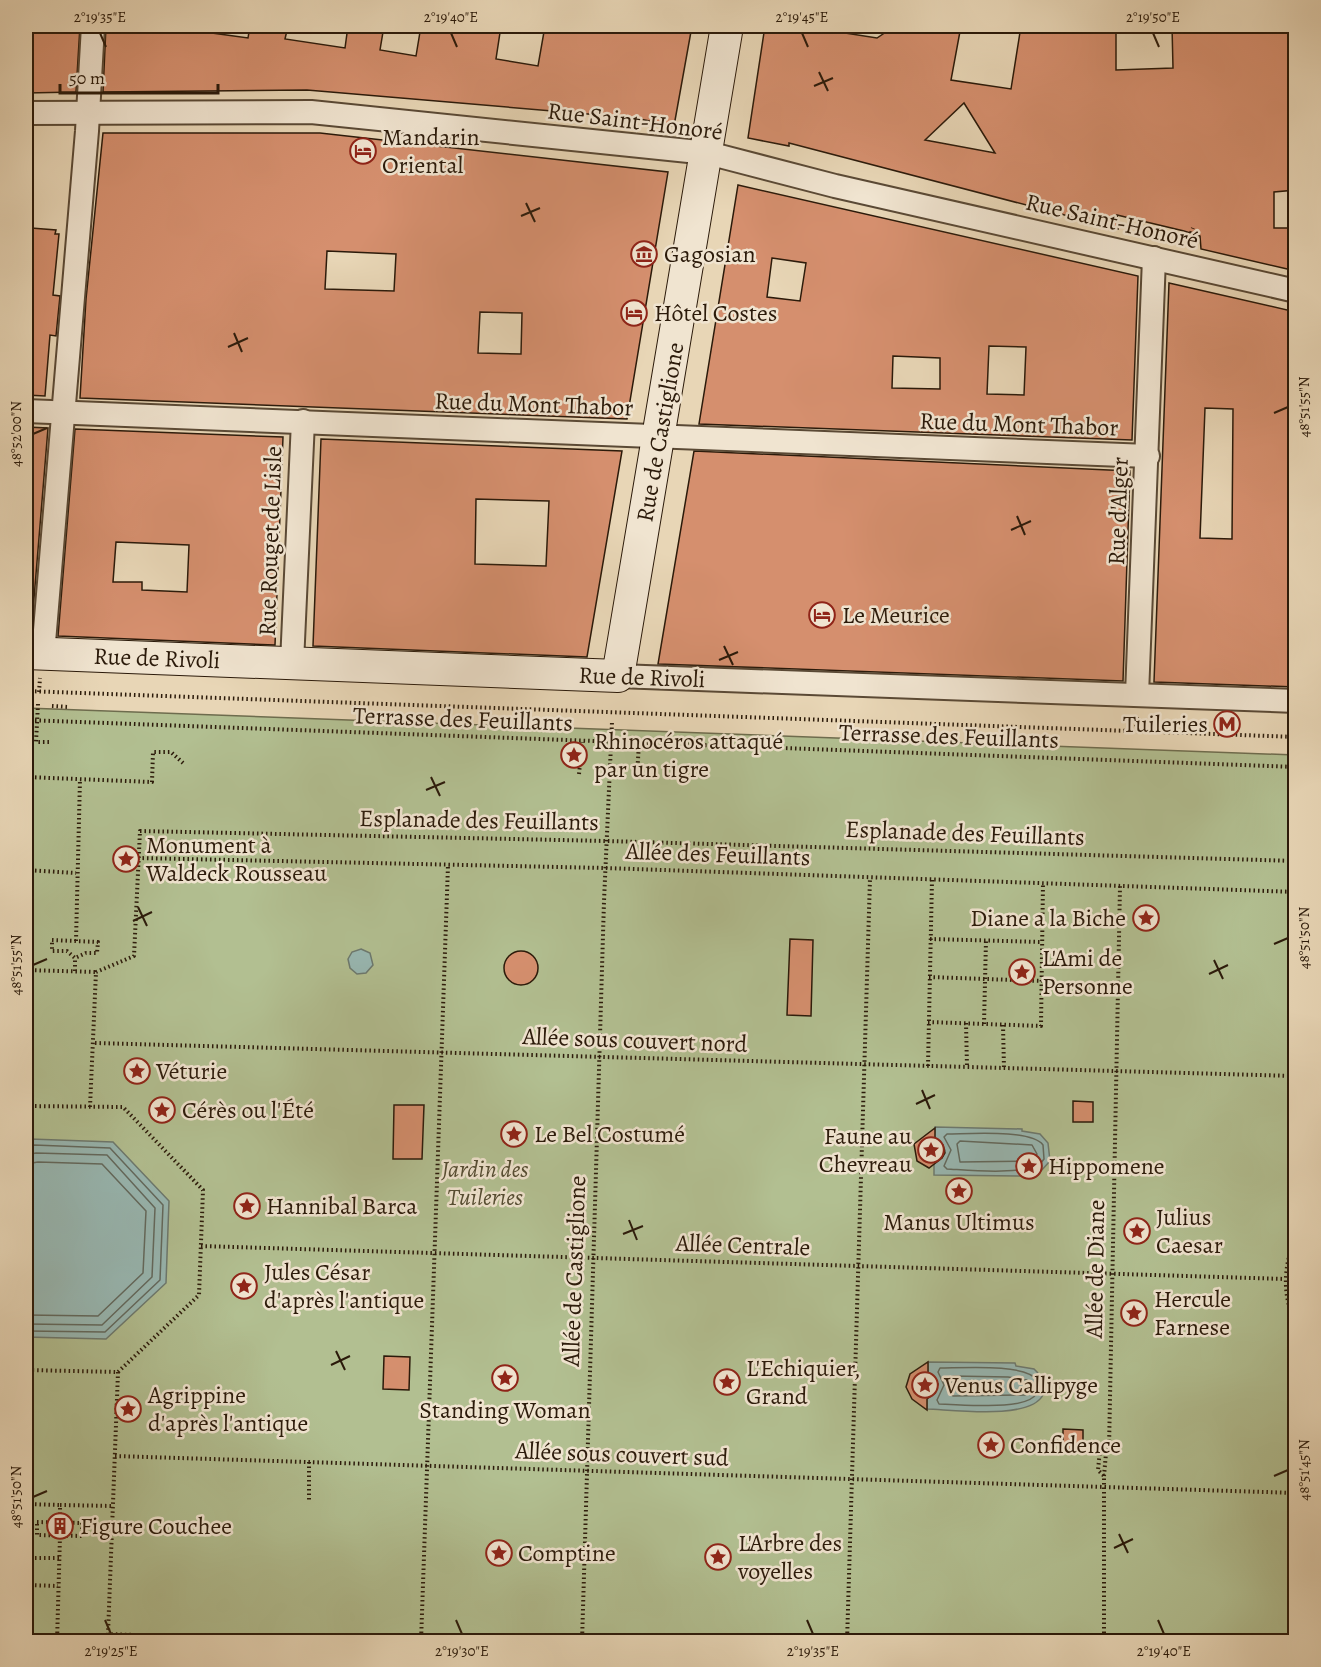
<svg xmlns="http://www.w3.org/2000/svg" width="1321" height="1667" font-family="Alegreya,serif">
  <rect width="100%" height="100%" fill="#e8d6b6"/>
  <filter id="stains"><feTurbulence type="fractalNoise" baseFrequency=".00333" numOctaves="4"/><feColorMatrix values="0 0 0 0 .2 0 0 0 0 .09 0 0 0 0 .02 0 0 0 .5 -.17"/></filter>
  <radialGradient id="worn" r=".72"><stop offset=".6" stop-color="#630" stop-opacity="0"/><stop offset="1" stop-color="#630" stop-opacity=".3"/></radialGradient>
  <path fill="#b2bf91" stroke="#6e6c4e" stroke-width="1.5" d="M 26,708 L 1295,755 L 1295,1641 L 26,1641 Z"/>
  <g fill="#98b8b3" stroke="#6c796f" stroke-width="1.5">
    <path d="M 361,949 L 370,953 L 373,965 L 366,973 L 357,974 L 350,968 L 348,959 L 352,952 Z"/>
    <path d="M 935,1127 L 1022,1129 L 1022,1131 L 1040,1134 L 1048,1143 L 1050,1161 L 1040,1172 L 1021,1176 L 934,1175 L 934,1162 L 942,1158 L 945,1150 L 941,1144 L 934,1140 Z"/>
    <path d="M 30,1139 L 113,1142 L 169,1201 L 166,1283 L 106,1339 L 26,1337 L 26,1144 Z"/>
    <path d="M 928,1362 L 1015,1363 L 1016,1366 L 1034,1369 L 1042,1377 L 1043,1395 C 1030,1420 955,1410 927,1409 L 927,1397 L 935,1393 L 938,1384 L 935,1378 L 928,1375 Z"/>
  </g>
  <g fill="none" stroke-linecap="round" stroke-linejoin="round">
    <g stroke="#62695e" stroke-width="1.5">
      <path d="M 947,1134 C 968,1134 1031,1129 1043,1145 L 1044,1159 C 1033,1177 968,1170 947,1169 L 944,1166 L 951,1150 L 944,1137 Z"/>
      <path d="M 960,1141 L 1032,1145 L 1037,1154 L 1032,1161 L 960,1162 L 957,1144 Z"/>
      <path d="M 26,1148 L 34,1145 L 110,1148 L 163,1205 L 160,1280 L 105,1332 L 26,1331"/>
      <path d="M 26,1155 L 36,1153 L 107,1155 L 155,1208 L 152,1277 L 102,1325 L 26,1324"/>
      <path d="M 26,1164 L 38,1162 L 102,1164 L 146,1211 L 143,1273 L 98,1316 L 26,1315"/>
      <path d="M 940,1368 C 961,1368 1025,1363 1037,1380 L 1037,1393 C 1027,1412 961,1404 939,1404 L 937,1400 L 944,1385 L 938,1372 Z"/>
      <path d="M 953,1376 L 1008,1377 L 1027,1380 L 1031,1388 L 1025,1395 L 953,1396 L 950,1393 Z"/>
    </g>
  </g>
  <g fill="#d58f6e" stroke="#2b1a0a" stroke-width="1.5" fill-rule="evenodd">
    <path d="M 26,26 L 80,26 L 76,92 L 26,93 Z"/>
    <path d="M 106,26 L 206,26 L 205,32 L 248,38 L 250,26 L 288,26 L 285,39 L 345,48 L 348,26 L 384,26 L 380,50 L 416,56 L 421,26 L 501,26 L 496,59 L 538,66 L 545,26 L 692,26 L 674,126 L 635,118 L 307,90 L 103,92 Z"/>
    <path d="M 765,26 L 800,26 L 877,38 L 895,26 L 961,26 L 951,80 L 1011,89 L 1021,26 L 1116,26 L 1116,70 L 1173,68 L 1172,26 L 1296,26 L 1296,190 L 1274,192 L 1274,228 L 1296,228 L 1296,271 L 1201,249 L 1200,236 L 1184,231 L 1117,215 L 1118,229 L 789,143 L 789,146 L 748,138 ZM 964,103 L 995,153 L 925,140 Z"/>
    <path d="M 103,133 L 320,133 L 668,172 L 627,419 L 80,398 L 86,299 ZM 327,251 L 396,254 L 394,291 L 325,289 ZM 480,312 L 522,313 L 521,354 L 478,353 Z"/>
    <path d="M 738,185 L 1138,276 L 1132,440 L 699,424 ZM 772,258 L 806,263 L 800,301 L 767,297 ZM 989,346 L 1026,347 L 1024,395 L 987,394 ZM 893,356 L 940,358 L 940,389 L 892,388 Z"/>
    <path d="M 31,228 L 56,230 L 55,234 L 59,234 L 53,295 L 60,296 L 56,336 L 50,335 L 45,396 L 26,395 L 26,231 L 31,231 Z"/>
    <path d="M 1169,283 L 1296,312 L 1296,687 L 1154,682 ZM 1205,408 L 1233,409 L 1232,539 L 1200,538 Z"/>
    <path d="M 26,427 L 48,428 L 31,635 L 26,635 Z"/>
    <path d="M 75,429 L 283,437 L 275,645 L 58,636 ZM 116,542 L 189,545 L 187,592 L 142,590 L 142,582 L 113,582 Z"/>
    <path d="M 321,439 L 622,451 L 587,657 L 313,646 ZM 476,499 L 549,501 L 546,566 L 475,564 Z"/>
    <path d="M 694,451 L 1130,471 L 1123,681 L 658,664 Z"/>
    <path d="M 790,939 L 813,940 L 811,1016 L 787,1015 Z"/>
    <circle cx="521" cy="968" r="17"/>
    <path d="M 1073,1101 L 1093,1102 L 1093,1122 L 1073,1122 Z"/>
    <path d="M 394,1105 L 424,1105 L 422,1159 L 393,1159 Z"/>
    <path d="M 935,1128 L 935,1139 L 943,1145 L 945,1153 L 942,1158 L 929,1168 L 917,1161 L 914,1144 Z"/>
    <path d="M 384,1356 L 410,1357 L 409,1390 L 383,1389 Z"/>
    <path d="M 928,1362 L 928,1373 L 938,1384 L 935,1393 L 927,1399 L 927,1410 L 912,1399 L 906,1387 L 910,1374 Z"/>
    <path d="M 1063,1429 L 1083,1430 L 1083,1450 L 1063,1449 Z"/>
  </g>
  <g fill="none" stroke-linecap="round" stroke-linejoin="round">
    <g stroke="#5a4935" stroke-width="26">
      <g id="street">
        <path d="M 26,113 L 311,112 L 708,153 L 835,186 L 1296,291"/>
        <path d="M 26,411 L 1148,456"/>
        <path d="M 43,654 L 87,131 L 93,26"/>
        <path d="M 292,663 L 303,421"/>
        <path d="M 618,676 L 1296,701"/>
        <path d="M 1137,695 L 1154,258"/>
      </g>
    </g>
    <g stroke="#2b1a0a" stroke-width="34">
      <path id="secondary" d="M 26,653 L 618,676 L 727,26"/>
    </g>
    <g stroke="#2b1a0a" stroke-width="4" stroke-dasharray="1.5 3" stroke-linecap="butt">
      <path d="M 1191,233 L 1193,228"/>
      <path d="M 26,691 L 1296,737"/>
      <path d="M 39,692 L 40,678"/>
      <path d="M 38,704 L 36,742 L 50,742"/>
      <path d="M 52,706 L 69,707"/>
      <path d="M 26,720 L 1296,767"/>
      <path d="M 1161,728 L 1161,723"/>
      <path d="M 1136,731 L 1137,717"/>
      <path d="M 579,774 L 582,742"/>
      <path d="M 637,776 L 639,743"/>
      <path d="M 26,777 L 152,782 L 153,752 L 171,752 L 183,763"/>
      <path d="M 138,858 L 605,868 L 1296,892"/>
      <path d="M 26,870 L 76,873"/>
      <path d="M 930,939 L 1042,942"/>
      <path d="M 52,940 L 98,942 L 97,953 L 86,953 L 75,958 L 67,951 L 52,951 Z"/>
      <path d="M 76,941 L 80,779"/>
      <path d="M 26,970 L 96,972"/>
      <path d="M 75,971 L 75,958"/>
      <path d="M 929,977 L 1042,981"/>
      <path d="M 928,1022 L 1041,1026 L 1043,883"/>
      <path d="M 966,1023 L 967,1067"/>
      <path d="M 984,1024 L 986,940"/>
      <path d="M 1003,1025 L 1004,1069"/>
      <path d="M 95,1043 L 1296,1076"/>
      <path d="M 928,1066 L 932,880"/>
      <path d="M 26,1106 L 123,1107 L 203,1190 L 199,1295 L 118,1372 L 26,1370"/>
      <path d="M 90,1107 L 96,972 L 134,956 L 140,831 L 606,841 L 1296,861"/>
      <path d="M 1296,1237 C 1283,1266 1282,1296 1296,1324"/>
      <path d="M 201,1246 L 1285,1279"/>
      <path d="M 118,1372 L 108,1634 L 320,1642"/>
      <path d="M 115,1456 L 1296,1493"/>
      <path d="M 309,1462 L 309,1502"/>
      <path d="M 1104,1476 L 1106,1453"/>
      <path d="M 26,1504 L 60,1505"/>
      <path d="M 37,1522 L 82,1523 L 82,1536 L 37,1535 Z"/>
      <path d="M 60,1523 L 60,1505 L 113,1506"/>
      <path d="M 26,1558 L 59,1558"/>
      <path d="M 26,1585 L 58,1586"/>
      <path d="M 57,1642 L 60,1536"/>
      <path d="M 421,1642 L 448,865"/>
      <path d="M 582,1642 L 604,901 L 612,722"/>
      <path d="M 847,1642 L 870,878"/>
      <path d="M 1104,1642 L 1104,1476 L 1098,1470 L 1100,1450 L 1109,1449 L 1120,886"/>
    </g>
    <use href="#street" stroke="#f0e4d0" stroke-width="22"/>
    <use href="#secondary" stroke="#f0e4d0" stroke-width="32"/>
  </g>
  <path fill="none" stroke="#2b1a0a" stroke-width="2" d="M 100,33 L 106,47M 451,33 L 457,47M 802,33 L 808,47M 1153,33 L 1159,47M 819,72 L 828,91M 814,86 L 833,78M 526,203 L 535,222M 521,216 L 540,208M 234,333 L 242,352M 228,347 L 248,338M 1274,413 L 1288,407M 33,434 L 47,428M 1017,516 L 1025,535M 1011,530 L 1031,521M 724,646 L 733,665M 719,660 L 738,652M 431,777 L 440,796M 426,790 L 445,782M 138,907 L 147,926M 133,921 L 152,912M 1274,944 L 1288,938M 1214,960 L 1223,979M 33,965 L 47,959M 1209,974 L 1228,965M 922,1090 L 930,1109M 916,1104 L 935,1095M 629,1220 L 637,1240M 623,1234 L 643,1226M 336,1351 L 345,1370M 331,1365 L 350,1356M 1274,1476 L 1288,1470M 33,1497 L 47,1491M 1119,1534 L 1128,1553M 1114,1548 L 1133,1539M 105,1620 L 111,1634M 456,1620 L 462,1634M 807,1620 L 813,1634M 1158,1620 L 1164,1634"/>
  <defs>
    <g id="hotel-ring" transform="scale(1.35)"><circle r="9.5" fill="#f0e4d0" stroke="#8f2418" stroke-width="1.5"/><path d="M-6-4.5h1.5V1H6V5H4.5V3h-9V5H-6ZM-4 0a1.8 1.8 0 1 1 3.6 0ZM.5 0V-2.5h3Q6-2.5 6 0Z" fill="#8f2418"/></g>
    <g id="museum-ring" transform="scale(1.35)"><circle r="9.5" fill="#f0e4d0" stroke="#8f2418" stroke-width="1.5"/><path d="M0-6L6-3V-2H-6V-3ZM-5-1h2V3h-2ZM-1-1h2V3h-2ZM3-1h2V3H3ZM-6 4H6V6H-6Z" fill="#8f2418"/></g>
    <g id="metro-ring" transform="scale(1.35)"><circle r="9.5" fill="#f0e4d0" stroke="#8f2418" stroke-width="1.5"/><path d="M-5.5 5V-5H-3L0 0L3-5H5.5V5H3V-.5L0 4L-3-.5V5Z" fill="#8f2418"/></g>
    <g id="sight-ring" transform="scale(1.35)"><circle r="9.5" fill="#f0e4d0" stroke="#8f2418" stroke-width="1.5"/><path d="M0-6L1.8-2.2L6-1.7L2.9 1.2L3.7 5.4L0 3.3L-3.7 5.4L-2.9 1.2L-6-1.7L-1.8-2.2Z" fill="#8f2418"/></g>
    <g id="building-ring" transform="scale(1.35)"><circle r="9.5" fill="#f0e4d0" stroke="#8f2418" stroke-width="1.5"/><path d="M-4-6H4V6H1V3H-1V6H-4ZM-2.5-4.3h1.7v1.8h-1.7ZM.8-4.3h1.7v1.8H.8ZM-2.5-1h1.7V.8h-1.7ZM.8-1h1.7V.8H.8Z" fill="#8f2418"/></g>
  </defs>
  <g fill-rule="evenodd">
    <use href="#hotel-ring" x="363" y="151"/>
    <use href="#museum-ring" x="644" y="254"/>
    <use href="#hotel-ring" x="634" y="313"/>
    <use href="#hotel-ring" x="822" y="615"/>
    <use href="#metro-ring" x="1227" y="724"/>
    <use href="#sight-ring" x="574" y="755"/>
    <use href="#sight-ring" x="126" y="859"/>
    <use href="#sight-ring" x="1146" y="918"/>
    <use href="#sight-ring" x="1022" y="972"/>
    <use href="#sight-ring" x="137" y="1071"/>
    <use href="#sight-ring" x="162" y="1110"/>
    <use href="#sight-ring" x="514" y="1134"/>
    <use href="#sight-ring" x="931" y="1150"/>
    <use href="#sight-ring" x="1029" y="1166"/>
    <use href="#sight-ring" x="959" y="1191"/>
    <use href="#sight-ring" x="247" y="1206"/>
    <use href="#sight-ring" x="1137" y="1231"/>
    <use href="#sight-ring" x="244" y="1286"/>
    <use href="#sight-ring" x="1134" y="1313"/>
    <use href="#sight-ring" x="505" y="1378"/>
    <use href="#sight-ring" x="727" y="1382"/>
    <use href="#sight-ring" x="925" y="1385"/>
    <use href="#sight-ring" x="128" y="1409"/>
    <use href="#sight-ring" x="991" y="1445"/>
    <use href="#building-ring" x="60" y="1526"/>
    <use href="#sight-ring" x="499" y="1553"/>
    <use href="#sight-ring" x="718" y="1557"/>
  </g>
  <g text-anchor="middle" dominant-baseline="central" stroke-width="5" stroke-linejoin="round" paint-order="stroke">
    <g font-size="24" fill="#2b1a0a" stroke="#f0e4d0">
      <text transform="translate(635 121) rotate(7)">Rue Saint-Honoré</text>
      <text transform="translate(1112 221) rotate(13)">Rue Saint-Honoré</text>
      <text transform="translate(534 404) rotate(2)">Rue du Mont Thabor</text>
      <text transform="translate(1019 424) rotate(2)">Rue du Mont Thabor</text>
      <text transform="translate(660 432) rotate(-80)">Rue de Castiglione</text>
      <text transform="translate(1118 511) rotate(-88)">Rue d'Alger</text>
      <text transform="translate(270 541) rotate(-88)">Rue Rouget de Lisle</text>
      <text transform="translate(157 658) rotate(2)">Rue de Rivoli</text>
      <text transform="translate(642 677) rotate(2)">Rue de Rivoli</text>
      <text transform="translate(463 719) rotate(2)">Terrasse des Feuillants</text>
      <text transform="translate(949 736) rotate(2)">Terrasse des Feuillants</text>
      <text transform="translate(479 820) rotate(1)">Esplanade des Feuillants</text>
      <text transform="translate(965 833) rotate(2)">Esplanade des Feuillants</text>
      <text transform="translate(718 854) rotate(2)">Allée des Feuillants</text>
      <text transform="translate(635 1040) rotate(2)">Allée sous couvert nord</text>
      <text transform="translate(743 1245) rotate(2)">Allée Centrale</text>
      <text transform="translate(1095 1269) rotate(-89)">Allée de Diane</text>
      <text transform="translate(574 1271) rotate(-88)">Allée de Castiglione</text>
      <text transform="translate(622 1454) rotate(2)">Allée sous couvert sud</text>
    </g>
    <g font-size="24" fill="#2b1a0a" stroke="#f0e4d0" text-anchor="start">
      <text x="382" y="137">Mandarin<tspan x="382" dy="28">Oriental</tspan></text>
      <text x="664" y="254">Gagosian</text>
      <text x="654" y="313">Hôtel Costes</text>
      <text x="842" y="615">Le Meurice</text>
      <text x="1208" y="724" text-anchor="end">Tuileries</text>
      <text x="594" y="741">Rhinocéros attaqué<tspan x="594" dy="28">par un tigre</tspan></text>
      <text x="146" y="845">Monument à<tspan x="146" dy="28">Waldeck Rousseau</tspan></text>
      <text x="1126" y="918" text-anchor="end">Diane a la Biche</text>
      <text x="1042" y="958">L'Ami de<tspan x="1042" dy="28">Personne</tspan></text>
      <text x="156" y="1071">Véturie</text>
      <text x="182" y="1110">Cérès ou l'Été</text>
      <text x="534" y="1134">Le Bel Costumé</text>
      <text x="912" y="1136" text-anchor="end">Faune au<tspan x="912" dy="28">Chevreau</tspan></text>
      <text x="1048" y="1166">Hippomene</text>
      <text x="266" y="1206">Hannibal Barca</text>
      <text x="1156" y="1217">Julius<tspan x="1156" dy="28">Caesar</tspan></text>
      <text x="959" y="1222" text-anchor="middle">Manus Ultimus</text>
      <text x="264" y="1272">Jules César<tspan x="264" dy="28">d'après l'antique</tspan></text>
      <text x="1154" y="1299">Hercule<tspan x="1154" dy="28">Farnese</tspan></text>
      <text x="746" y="1368">L'Echiquier,<tspan x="746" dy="28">Grand</tspan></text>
      <text x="944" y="1385">Venus Callipyge</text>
      <text x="148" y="1395">Agrippine<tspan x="148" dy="28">d'après l'antique</tspan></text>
      <text x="505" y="1410" text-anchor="middle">Standing Woman</text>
      <text x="1010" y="1445">Confidence</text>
      <text x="80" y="1526">Figure Couchee</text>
      <text x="738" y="1543">L'Arbre des<tspan x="738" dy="28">voyelles</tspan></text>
      <text x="518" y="1553">Comptine</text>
    </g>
    <g font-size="24" font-style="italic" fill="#544c32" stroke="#f0e4d0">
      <text x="485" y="1169">Jardin des<tspan x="485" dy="28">Tuileries</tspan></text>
    </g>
  </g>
  <rect width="1321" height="1667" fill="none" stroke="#e8d6b6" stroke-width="66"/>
  <path d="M60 84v9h158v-9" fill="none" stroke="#2b1a0a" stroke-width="3"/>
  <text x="69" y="84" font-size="18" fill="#2b1a0a" stroke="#f0e4d0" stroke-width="4.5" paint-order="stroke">50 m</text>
  <rect x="33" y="33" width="1255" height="1601" fill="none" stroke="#2b1a0a" stroke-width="2"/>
  <g font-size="15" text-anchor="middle" fill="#2b1a0a">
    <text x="100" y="22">2°19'35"E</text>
    <text x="451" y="22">2°19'40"E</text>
    <text x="802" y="22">2°19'45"E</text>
    <text x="1153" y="22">2°19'50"E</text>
    <text transform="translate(1304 407) rotate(-90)" y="5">48°51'55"N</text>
    <text transform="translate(16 434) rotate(-90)" y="5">48°52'00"N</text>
    <text transform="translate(1304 938) rotate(-90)" y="5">48°51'50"N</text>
    <text transform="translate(16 965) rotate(-90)" y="5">48°51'55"N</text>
    <text transform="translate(1304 1470) rotate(-90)" y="5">48°51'45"N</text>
    <text transform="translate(16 1497) rotate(-90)" y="5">48°51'50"N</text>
    <text x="111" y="1656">2°19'25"E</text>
    <text x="462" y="1656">2°19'30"E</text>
    <text x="813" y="1656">2°19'35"E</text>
    <text x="1164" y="1656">2°19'40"E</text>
  </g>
  <rect width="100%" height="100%" filter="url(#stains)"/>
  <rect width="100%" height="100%" fill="url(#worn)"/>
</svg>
